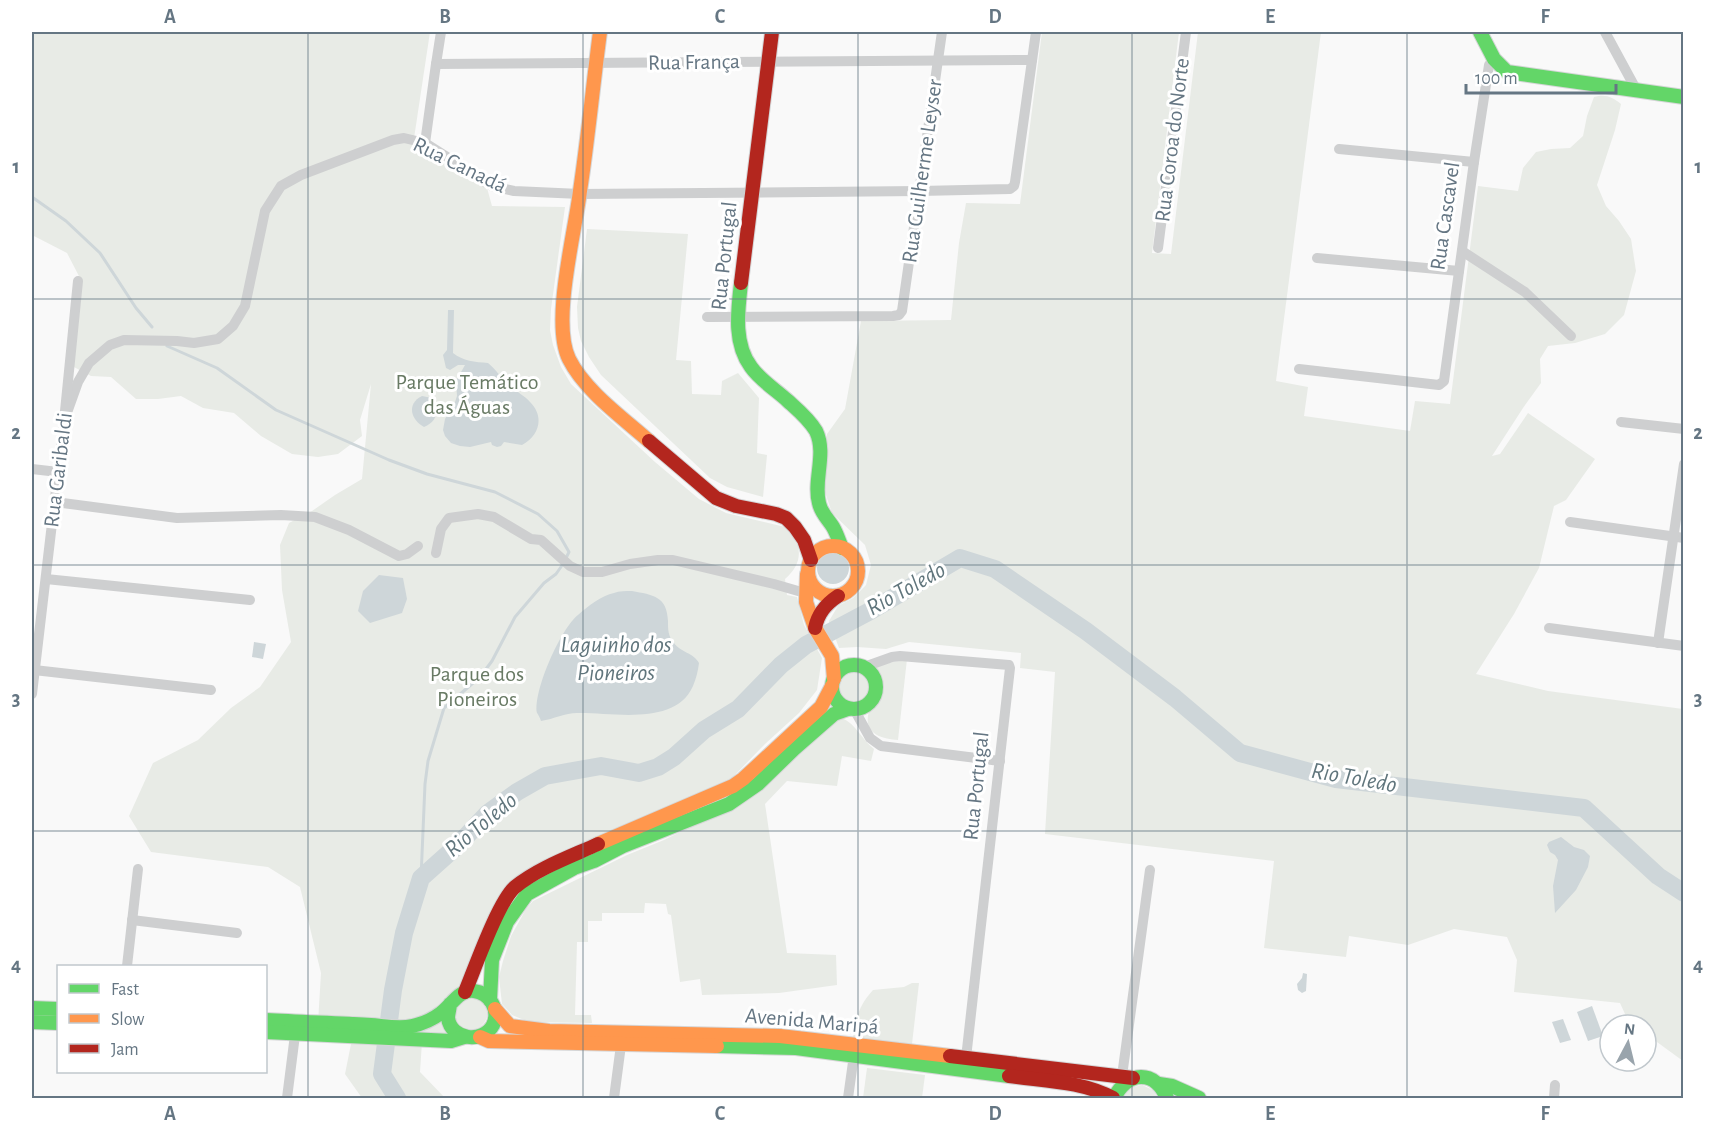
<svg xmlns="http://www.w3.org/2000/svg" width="1715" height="1130" font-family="'Alegreya Sans',sans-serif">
  <rect width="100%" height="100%" fill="#f9f9f9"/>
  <g fill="#e8ebe6">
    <path d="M 32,32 L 430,32 L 413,145 L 487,188 L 492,206 L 565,207 L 551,309 L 550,330 L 553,345 L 561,367 L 571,384 L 655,462 L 699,499 L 726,513 L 785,527 C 803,543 804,563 785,579 L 787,595 L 797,597 L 804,625 L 822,658 L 817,690 L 799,713 L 765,744 L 732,778 L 515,881 L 464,980 L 445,1001 L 410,1027 L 318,1023 L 321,973 L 300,887 L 268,867 L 151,852 L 129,816 L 153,763 L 198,740 L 231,708 L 260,687 L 291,642 L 282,590 L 280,545 L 289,523 L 312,511 L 335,495 L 362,479 L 371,384 L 360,420 L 362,436 L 338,454 L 318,457 L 292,454 L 261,436 L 234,413 L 203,408 L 181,396 L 158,399 L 136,399 L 111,377 L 91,376 L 72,366 L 81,280 L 67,253 L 32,235 Z"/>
    <path d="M 1042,32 L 1179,32 L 1152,253 L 1171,254 L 1198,32 L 1321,32 L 1276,381 L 1308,387 L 1304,416 L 1410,431 L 1415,401 L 1450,404 L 1478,186 L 1518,191 L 1523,168 L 1536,152 L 1551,149 L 1570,148 L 1583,136 L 1587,116 L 1594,97 C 1606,94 1612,97 1621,104 L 1615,130 L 1597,185 L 1606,206 L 1619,221 L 1631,239 L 1636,271 L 1624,315 L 1605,334 L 1575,343 L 1548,346 L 1540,359 L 1541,383 L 1523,408 L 1492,456 L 1500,454 L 1528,413 L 1595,459 L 1566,500 L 1554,506 L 1539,568 L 1514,614 L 1476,674 L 1548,691 L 1683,709 L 1683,1061 L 1646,1034 L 1646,1025 C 1626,1025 1628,1019 1620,1003 L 1514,992 L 1517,960 L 1507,937 L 1454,929 L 1408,945 L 1349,936 L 1346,957 L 1264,948 L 1274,861 L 1045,834 L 1055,672 L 1020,668 L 1021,653 L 909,642 L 886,649 L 857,647 L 839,648 L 829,621 L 838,606 L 853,598 L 866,585 L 871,565 L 865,545 L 832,513 L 824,489 L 823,467 L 827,434 L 845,409 L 861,321 L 951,320 L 959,243 L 966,203 L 1020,204 Z"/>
    <path d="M 587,229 L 688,234 L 676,360 L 691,361 L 692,394 L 721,395 L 722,381 L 738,373 L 759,398 L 757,453 L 767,455 L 763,497 L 727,487 L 710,478 L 601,375 L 589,357 L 581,341 L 578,328 L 577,307 Z"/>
    <path d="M 907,659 L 898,740 C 884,739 865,735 868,716 C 871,697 891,686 875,666 Z"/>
    <circle cx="854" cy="685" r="18"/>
    <path d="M 842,718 C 856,724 862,740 874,749 L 871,761 L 842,756 L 837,786 L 787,781 L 765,804 L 787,953 L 836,955 L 837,985 L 779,993 L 702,995 L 700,979 L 680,982 L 671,915 L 668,914 L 666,904 L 645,903 L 644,913 L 602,913 L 602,921 L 588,921 L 588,942 L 577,942 L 575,1015 L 591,1015 L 592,1023 L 529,1022 L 512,1015 L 502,1004 L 499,977 L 503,961 L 511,936 L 526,909 L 533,901 L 627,855 L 664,840 L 742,801 L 832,722 Z"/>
    <path d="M 912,983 L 919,983 L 912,1044 L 853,1037 C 857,1016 858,1007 873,990 L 904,987 Z"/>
    <path d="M 463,997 L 480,997 L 489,1011 C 480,1048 445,1025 456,1005 C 458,1002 461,1000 463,997 Z"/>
    <path d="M 440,1019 L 457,1036 L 411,1032 Z"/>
    <path d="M 352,1039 L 422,1042 L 420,1072 L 445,1098 L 362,1098 L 345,1074 Z"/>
    <path d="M 867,1068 L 925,1075 L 922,1098 L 863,1098 Z"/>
    <path d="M 1142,1085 L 1153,1090 L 1158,1098 L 1123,1098 L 1130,1088 Z"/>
  </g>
  <g fill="#ced6d9">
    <path d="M 448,310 L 454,310 L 453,353 C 463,361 475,362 488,363 C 497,370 502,380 511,387 C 517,392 525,396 530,402 C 545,417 539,436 522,445 L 504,442 L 501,446 L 497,447 L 492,445 L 491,442 L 470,447 L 460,446 L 451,443 L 445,436 L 443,430 L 445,419 L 455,402 L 457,396 L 456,381 L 465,365 L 458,365 L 450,370 L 446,368 L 443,355 L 447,350 Z"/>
    <path d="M 422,396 L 432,398 L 438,409 C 436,418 433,423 424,427 C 411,420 406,404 422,396 Z"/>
    <circle cx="833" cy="568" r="16"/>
    <path d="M 379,575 L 403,578 L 407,599 L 402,613 L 370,623 L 358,611 L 363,591 Z"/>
    <path d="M 632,591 C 653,595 667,596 668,621 C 668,630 668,636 674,643 C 681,653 693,652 699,663 C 698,671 696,679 693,686 C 675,727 611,712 577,713 C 565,713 554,719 541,721 C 541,720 538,714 537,713 C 533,691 561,628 578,615 C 587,607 602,595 614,593 C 619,591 626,591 632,591 Z"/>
    <path d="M 254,642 L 266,644 L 263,659 L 252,657 Z"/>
    <path d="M 1561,837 L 1574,847 L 1584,850 L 1590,856 L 1588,867 L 1576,890 L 1555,913 L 1553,886 L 1558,860 L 1555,855 L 1550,852 L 1547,845 L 1549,842 Z"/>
    <path d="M 1303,973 L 1307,974 L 1306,991 L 1302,993 L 1298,990 L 1297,984 L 1302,978 Z"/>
    <path d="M 1592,1006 L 1603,1036 L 1588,1041 L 1577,1012 Z"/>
    <path d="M 1563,1019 L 1571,1040 L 1560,1043 L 1552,1022 Z"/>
  </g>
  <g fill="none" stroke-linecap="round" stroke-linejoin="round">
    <g stroke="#ced6d9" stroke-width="3">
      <path d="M 32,197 L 66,221 L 100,253 L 136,308 L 152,327"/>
      <path d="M 167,346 L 217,368 L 276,410 L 389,460 L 427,474 L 495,492 L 538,514 L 557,531 L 569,552 L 566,558"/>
      <path d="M 421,878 L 425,784 L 428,761 L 444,708 L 480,677 L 492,661 L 515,617 L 544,583 L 556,574 L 563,564"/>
    </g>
    <path stroke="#ced6d9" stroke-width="18" d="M 397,1098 L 382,1074 L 393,990 L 404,933 L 421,878 L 458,845 L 488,813 L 517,792 L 545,776 L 601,766 L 639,773 L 658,767 L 674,757 L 704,730 L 738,709 L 781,665 L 806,645 L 872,610 L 960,558 L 995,569 L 1086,631 L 1175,698 L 1240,753 L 1336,779 L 1584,808 L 1658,876 L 1684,893"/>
    <g stroke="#d5d6d7" stroke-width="16">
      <g id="fast">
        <path d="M 1480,32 L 1494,59 L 1507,72 L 1684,97"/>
        <path d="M 741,283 C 738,310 733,343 751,367 C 760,380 776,390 788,401 C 798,410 809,419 816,431 C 827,454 813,480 819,503 C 821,513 828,519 833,527 C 837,534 839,541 842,548"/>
        <circle cx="854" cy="687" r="22"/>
        <path d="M 490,1000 L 492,960 L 507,922 L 527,894 L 574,868 L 594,861 L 623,846 L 729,804 L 758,784 L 794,749 L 834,714 L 848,709"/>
        <path d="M 32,1008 L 58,1009"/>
        <path d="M 266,1020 C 301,1022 336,1023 371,1025 C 384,1026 400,1029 412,1026 C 422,1024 433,1019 441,1013 C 451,1006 459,989 474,991 C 490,993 500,1010 493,1025 C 483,1044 451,1040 448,1018 C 448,1013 450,1008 450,1004"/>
        <path d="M 32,1022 L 58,1023"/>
        <path d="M 266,1032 L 451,1041 L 464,1037"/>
        <path d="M 717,1046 L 796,1048 L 1009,1076"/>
        <path d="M 1159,1084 L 1172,1086 L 1199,1098"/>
        <path d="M 1114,1098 C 1128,1071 1154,1069 1167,1098"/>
      </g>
    </g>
    <g stroke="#d5d6d7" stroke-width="16">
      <g id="slow">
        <path d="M 600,32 C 593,85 588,138 580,191 C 575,233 551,322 569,359 C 585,391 623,418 649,441"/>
        <circle cx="833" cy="571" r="25"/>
        <path d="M 807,574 L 806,602 L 815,628 L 832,656 L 834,679"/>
        <path d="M 598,844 L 733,786 L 743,779 L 821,707 L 832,686"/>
        <path d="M 495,1009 L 510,1026 L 549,1031 L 780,1036 L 950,1056"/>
        <path d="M 480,1037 L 489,1041 L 717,1046"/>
      </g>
    </g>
    <g stroke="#d5d6d7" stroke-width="16">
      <g id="jam">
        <path d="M 741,283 L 772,32"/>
        <path d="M 649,441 L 716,498 L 736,506 L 776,514 L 786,518 L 795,527 L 804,540 L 811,560"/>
        <path d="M 815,628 C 818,613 826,604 838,596"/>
        <path d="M 465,992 C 475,968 498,902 515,887 C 538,868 572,856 598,844"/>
        <path d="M 950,1056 L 1133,1078"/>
        <path d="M 1009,1076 C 1043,1081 1082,1081 1113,1098"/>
      </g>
    </g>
    <g stroke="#cecfd0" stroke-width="10">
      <path d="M 1605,32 L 1637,91"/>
      <path d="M 436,64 L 441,32"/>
      <path d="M 425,143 L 436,64 L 1032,60"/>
      <path d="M 1339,149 L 1474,162"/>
      <path d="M 1158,248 L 1186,32"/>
      <path d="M 1462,251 L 1525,292 L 1571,336"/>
      <path d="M 1317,258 L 1459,271"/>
      <path d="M 707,317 L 893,316 L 899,315 L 902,311 L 942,32"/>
      <path d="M 1299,369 L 1439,385 L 1444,381 L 1474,162 L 1489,65 L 1494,59"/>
      <path d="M 64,421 L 78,382 L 89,363 L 110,345 L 124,340 L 177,341 L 194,343 L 218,339 L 233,326 L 245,306 L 265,211 L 281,186 L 301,175 L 393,140 L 404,138 L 425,143 L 458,164 L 477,178 L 492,186 L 514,191 L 580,194 L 920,191 L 1010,189 L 1014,186 L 1015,182 L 1036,32"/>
      <path d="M 1621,422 L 1684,429"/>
      <path d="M 32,469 L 58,472"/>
      <path d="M 55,502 L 177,518 L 281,515 L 315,517 L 349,530 L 399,556 L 407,554 L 418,546"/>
      <path d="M 1570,522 L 1684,538"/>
      <path d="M 436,553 L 441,529 L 449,518 L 478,514 L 494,517 L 531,539 L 541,540 L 570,566 L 583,572 L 602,572 L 630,564 L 658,560 L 673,560 L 774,584 L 805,593"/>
      <path d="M 46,579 L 250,600"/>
      <path d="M 1549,628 L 1684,646"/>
      <path d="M 1658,643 L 1684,464"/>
      <path d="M 864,667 L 892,657 L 900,656 L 1009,665 L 1010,668 L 966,1058"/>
      <path d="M 34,670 L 211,690"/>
      <path d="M 32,694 L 64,421 L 78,281"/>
      <path d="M 854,709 L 870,738 L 881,746 L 1000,761"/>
      <path d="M 132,920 L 237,933"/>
      <path d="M 127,966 L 138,869"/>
      <path d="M 1122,1076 L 1150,870"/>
      <path d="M 287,1098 L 296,1027"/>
      <path d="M 614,1098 L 621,1045"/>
      <path d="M 848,1098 L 854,1055"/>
      <path d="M 1554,1098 L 1555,1085"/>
    </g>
    <use href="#fast" stroke="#63d668" stroke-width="14"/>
    <use href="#slow" stroke="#ff974d" stroke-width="14"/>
    <use href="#jam" stroke="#b3261e" stroke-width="14"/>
  </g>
  <path fill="none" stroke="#657683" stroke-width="1.5" stroke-opacity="0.55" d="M 308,32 L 308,1098M 583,32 L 583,1098M 858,32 L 858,1098M 1132,32 L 1132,1098M 1407,32 L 1407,1098M 32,299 L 1684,299M 32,565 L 1684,565M 32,831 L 1684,831"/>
  <g text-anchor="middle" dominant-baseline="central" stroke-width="6" stroke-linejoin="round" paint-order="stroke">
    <g font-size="22" fill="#657683" stroke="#fff">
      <text transform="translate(694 62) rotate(-1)">Rua França</text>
      <text transform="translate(1172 140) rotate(-83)">Rua Coroa do Norte</text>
      <text transform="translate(460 165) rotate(26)">Rua Canadá</text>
      <text transform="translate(922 171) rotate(-82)">Rua Guilherme Leyser</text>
      <text transform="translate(1445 216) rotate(-82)">Rua Cascavel</text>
      <text transform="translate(724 256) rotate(-84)">Rua Portugal</text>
      <text transform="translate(58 470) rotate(-83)">Rua Garibaldi</text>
      <text transform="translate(976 786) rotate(-84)">Rua Portugal</text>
      <text transform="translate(812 1021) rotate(5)">Avenida Maripá</text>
    </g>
    <g font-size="22" fill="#687a64" stroke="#fff">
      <text x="467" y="382">Parque Temático<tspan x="467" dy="25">das Águas</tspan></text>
      <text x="477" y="674">Parque dos<tspan x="477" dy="25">Pioneiros</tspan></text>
    </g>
    <g font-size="24" font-style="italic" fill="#60757c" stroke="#fff">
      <text transform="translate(906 589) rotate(-29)">Rio Toledo</text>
      <text x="616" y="645">Laguinho dos<tspan x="616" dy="28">Pioneiros</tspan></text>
      <text transform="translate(1354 778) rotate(10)">Rio Toledo</text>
      <text transform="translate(481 825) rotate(-40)">Rio Toledo</text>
    </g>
  </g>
  <rect width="1715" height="1130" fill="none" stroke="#ffffff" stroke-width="66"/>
  <rect x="57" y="965" width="210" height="108" fill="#ffffff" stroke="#c1c8cd" stroke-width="1.5"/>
  <rect x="69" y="984" width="30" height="9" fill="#63d668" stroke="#c1c8cd" stroke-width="1.5"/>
  <text x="111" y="995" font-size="18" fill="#657683">Fast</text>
  <rect x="69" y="1014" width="30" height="9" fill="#ff974d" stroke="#c1c8cd" stroke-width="1.5"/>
  <text x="111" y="1025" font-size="18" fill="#657683">Slow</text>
  <rect x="69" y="1044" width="30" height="9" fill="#b3261e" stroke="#c1c8cd" stroke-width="1.5"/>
  <text x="111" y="1055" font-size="18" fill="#657683">Jam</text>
  <g transform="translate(1628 1043) rotate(7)"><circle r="28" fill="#ffffff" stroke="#c1c8cd" stroke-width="1.5"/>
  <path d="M0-4.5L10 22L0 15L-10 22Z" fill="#99a4ac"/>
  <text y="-9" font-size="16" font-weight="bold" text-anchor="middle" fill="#657683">N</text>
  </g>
  <path d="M1466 84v9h150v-9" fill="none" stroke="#657683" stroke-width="3"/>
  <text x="1475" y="84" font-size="18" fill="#657683" stroke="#ffffff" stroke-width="4.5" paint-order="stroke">100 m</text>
  <rect x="33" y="33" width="1649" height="1064" fill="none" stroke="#657683" stroke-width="2"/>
  <g font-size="20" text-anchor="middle" font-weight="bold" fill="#657683">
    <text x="170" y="23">A</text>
    <text x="445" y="23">B</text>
    <text x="720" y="23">C</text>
    <text x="995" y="23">D</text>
    <text x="1270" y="23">E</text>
    <text x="1545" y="23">F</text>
    <text x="16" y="173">1</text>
    <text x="1698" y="173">1</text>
    <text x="16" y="439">2</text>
    <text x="1698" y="439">2</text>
    <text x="16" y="705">3</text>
    <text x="1698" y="705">3</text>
    <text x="16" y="971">4</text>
    <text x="1698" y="971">4</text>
    <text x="170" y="1120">A</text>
    <text x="445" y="1120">B</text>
    <text x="720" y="1120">C</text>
    <text x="995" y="1120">D</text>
    <text x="1270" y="1120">E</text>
    <text x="1545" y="1120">F</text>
  </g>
</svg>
